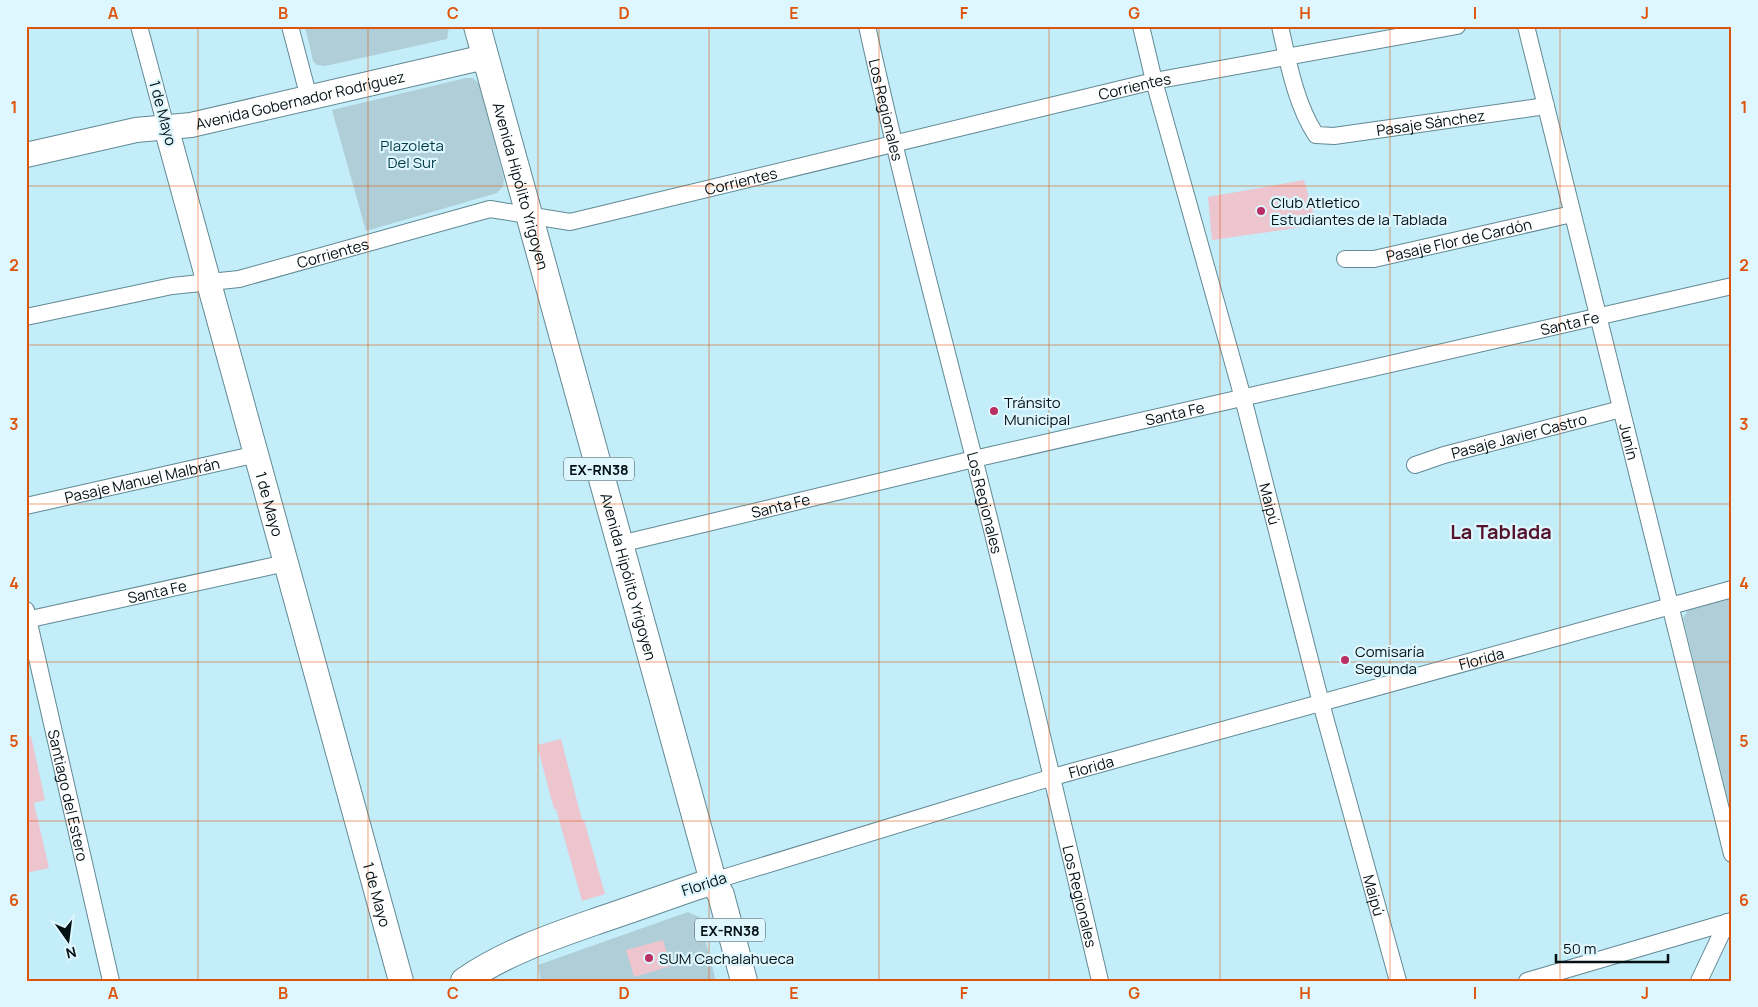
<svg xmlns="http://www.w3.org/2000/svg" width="1758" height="1007" font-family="Manrope,sans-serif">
  <rect width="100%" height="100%" fill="#c3edf9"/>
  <g fill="#afced7">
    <path d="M 305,26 L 449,26 L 447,39 L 325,66 L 317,65 L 313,61 Z"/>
    <path d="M 466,78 L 473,78 L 479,84 L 504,179 L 503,186 L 497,193 L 366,231 L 332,110 Z"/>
    <path d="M 1732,595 L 1732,816 L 1683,618 L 1690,607 Z"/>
    <path d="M 688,912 L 699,917 L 716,981 L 541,981 L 538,965 Z"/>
  </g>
  <g fill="#ecc5ce">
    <path d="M 1304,180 L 1317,225 L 1212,240 L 1208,197 Z"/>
    <path d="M 31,736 L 45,800 L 34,803 L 49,868 L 26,873 L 26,737 Z"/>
    <path d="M 561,739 L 582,820 L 584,820 L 605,894 L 582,901 L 556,809 L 554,809 L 537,745 Z"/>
    <path d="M 663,940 L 671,966 L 634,977 L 626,950 Z"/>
  </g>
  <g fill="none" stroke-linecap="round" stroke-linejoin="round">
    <g stroke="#628994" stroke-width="18">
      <g id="street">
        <path d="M 139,26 L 166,127"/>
        <path d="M 290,26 L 309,98"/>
        <path id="s1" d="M 867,26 C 899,171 937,314 974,458 C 1018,632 1059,806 1100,981"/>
        <path id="s2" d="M 1141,26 L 1154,81 L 1243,398 L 1321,703 L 1398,981"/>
        <path id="s3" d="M 1280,26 C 1288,62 1296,105 1316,135 L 1334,136 L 1546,106"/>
        <path id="s4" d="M 1526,26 L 1732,854"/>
        <path id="s5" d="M 1345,259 L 1374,259 L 1572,214"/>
        <path id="s6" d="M 26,317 L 172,286 L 239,279 L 490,209 L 570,222 L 1154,81 L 1457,26"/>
        <path id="s7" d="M 1415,465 L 1444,455 L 1621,409"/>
        <path id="s8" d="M 26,506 L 257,454"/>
        <path id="s9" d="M 620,544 L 974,459 L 1732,286"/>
        <path id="s10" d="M 26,610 L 111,981"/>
        <path id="s11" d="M 26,620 L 286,563"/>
        <path id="s12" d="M 713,881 L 1053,777 L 1732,589"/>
        <path d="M 1527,981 L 1732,921"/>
        <path d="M 1699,981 L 1727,922"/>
      </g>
    </g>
    <g stroke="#628994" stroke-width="26">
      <g id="secondary">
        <path id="s13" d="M 166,127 L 401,981"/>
        <path id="s14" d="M 26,155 L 136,130 L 191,125 L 485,57"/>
      </g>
    </g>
    <g stroke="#628994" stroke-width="28">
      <g id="primary">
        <path id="s15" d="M 477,26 L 713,881 L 721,895 L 744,981"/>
        <path d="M 464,981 C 504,953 551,937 597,921 C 636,908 674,894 713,881"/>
      </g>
    </g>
    <use href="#street" stroke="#fff" stroke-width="16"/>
    <use href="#secondary" stroke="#fff" stroke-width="24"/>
    <use href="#primary" stroke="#fff" stroke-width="26"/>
  </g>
  <path fill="none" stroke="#dd550c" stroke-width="1" stroke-opacity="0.55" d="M 198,26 L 198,981M 368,26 L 368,981M 538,26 L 538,981M 709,26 L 709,981M 879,26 L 879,981M 1049,26 L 1049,981M 1220,26 L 1220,981M 1390,26 L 1390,981M 1560,26 L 1560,981M 26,186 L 1732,186M 26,345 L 1732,345M 26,504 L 1732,504M 26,662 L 1732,662M 26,821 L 1732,821"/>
  <g fill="#ba2e63" stroke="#def7fe" stroke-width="2">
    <circle cx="1261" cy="211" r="5"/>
    <circle cx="994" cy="411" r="5"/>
    <circle cx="1345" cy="660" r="5"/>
    <circle cx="649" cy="958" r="5"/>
  </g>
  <g text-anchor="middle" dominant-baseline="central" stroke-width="4.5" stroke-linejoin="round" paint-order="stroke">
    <g fill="#def7fe" stroke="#45555a" stroke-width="1">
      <rect x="564" y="457.5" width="70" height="23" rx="4"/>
      <rect x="695" y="918.5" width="70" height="23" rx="4"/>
    </g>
    <g font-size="14" font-weight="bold" fill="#031014">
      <text x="599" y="469">EX-RN38</text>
      <text x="730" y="930">EX-RN38</text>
    </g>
    <g font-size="15" fill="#031014" stroke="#def7fe">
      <text stroke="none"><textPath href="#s6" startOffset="1139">Corrientes</textPath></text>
      <text stroke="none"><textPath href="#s14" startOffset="280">Avenida Gobernador Rodríguez</textPath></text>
      <text stroke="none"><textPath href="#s1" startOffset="86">Los Regionales</textPath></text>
      <text transform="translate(163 113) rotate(75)">1 de Mayo</text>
      <text stroke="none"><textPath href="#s3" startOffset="231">Pasaje Sánchez</textPath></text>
      <text stroke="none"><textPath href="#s6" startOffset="734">Corrientes</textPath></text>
      <text stroke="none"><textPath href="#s15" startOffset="166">Avenida Hipólito Yrigoyen</textPath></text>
      <text stroke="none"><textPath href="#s5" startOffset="116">Pasaje Flor de Cardón</textPath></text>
      <text stroke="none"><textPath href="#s6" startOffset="314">Corrientes</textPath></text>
      <text stroke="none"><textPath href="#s9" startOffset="975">Santa Fe</textPath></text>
      <text stroke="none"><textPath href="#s9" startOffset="570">Santa Fe</textPath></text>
      <text stroke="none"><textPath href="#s7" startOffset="108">Pasaje Javier Castro</textPath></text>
      <text stroke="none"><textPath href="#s4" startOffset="428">Junín</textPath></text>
      <text stroke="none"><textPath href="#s8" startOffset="119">Pasaje Manuel Malbrán</textPath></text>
      <text stroke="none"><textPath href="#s13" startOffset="391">1 de Mayo</textPath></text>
      <text stroke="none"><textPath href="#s1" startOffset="491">Los Regionales</textPath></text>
      <text stroke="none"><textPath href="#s2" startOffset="495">Maipú</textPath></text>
      <text stroke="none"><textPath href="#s9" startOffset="165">Santa Fe</textPath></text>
      <text stroke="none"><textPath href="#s15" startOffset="571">Avenida Hipólito Yrigoyen</textPath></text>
      <text stroke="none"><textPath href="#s11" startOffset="134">Santa Fe</textPath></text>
      <text stroke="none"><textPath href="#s12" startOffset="800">Florida</textPath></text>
      <text stroke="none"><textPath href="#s12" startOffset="395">Florida</textPath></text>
      <text stroke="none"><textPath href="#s10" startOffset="190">Santiago del Estero</textPath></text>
      <text transform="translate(704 884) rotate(-18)">Florida</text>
      <text stroke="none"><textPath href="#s13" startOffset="796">1 de Mayo</textPath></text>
      <text stroke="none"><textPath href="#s2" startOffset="900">Maipú</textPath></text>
      <text stroke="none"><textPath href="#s1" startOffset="896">Los Regionales</textPath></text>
    </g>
    <g font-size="15" fill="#003a46" stroke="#def7fe">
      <text x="412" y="145">Plazoleta<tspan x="412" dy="17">Del Sur</tspan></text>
    </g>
    <g font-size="15" fill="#031014" stroke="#def7fe" text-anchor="start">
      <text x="1271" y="202">Club Atletico<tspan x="1271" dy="17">Estudiantes de la Tablada</tspan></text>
      <text x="1004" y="402">Tránsito<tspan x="1004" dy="17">Municipal</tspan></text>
      <text x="1355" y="651">Comisaría<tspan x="1355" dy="17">Segunda</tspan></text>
      <text x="659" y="958">SUM Cachalahueca</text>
    </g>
    <g font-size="20" font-weight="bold" fill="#56132c" stroke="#def7fe">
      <text x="1501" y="531">La Tablada</text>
    </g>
  </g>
  <rect width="1758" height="1007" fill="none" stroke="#def7fe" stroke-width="55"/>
  <g transform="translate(68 940) rotate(166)" stroke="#def7fe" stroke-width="4" paint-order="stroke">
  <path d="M0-4L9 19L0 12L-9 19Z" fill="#031014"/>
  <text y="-8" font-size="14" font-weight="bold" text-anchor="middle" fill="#031014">N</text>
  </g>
  <path d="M1556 954v8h112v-8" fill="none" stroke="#031014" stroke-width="2.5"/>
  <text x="1563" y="954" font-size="15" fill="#031014" stroke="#def7fe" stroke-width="4" paint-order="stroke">50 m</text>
  <rect x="28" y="28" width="1702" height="952" fill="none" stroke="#dd550c" stroke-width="2"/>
  <g font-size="16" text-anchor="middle" font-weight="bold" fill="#dd550c">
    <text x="113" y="19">A</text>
    <text x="283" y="19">B</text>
    <text x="453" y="19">C</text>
    <text x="624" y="19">D</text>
    <text x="794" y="19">E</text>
    <text x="964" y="19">F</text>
    <text x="1134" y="19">G</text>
    <text x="1305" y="19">H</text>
    <text x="1475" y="19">I</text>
    <text x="1645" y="19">J</text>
    <text x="14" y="113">1</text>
    <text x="1744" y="113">1</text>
    <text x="14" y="271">2</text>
    <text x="1744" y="271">2</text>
    <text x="14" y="430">3</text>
    <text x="1744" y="430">3</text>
    <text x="14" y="589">4</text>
    <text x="1744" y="589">4</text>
    <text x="14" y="747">5</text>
    <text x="1744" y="747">5</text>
    <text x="14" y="906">6</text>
    <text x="1744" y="906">6</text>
    <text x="113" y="999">A</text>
    <text x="283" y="999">B</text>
    <text x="453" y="999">C</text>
    <text x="624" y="999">D</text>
    <text x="794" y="999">E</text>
    <text x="964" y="999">F</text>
    <text x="1134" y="999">G</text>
    <text x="1305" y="999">H</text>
    <text x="1475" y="999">I</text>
    <text x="1645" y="999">J</text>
  </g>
</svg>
